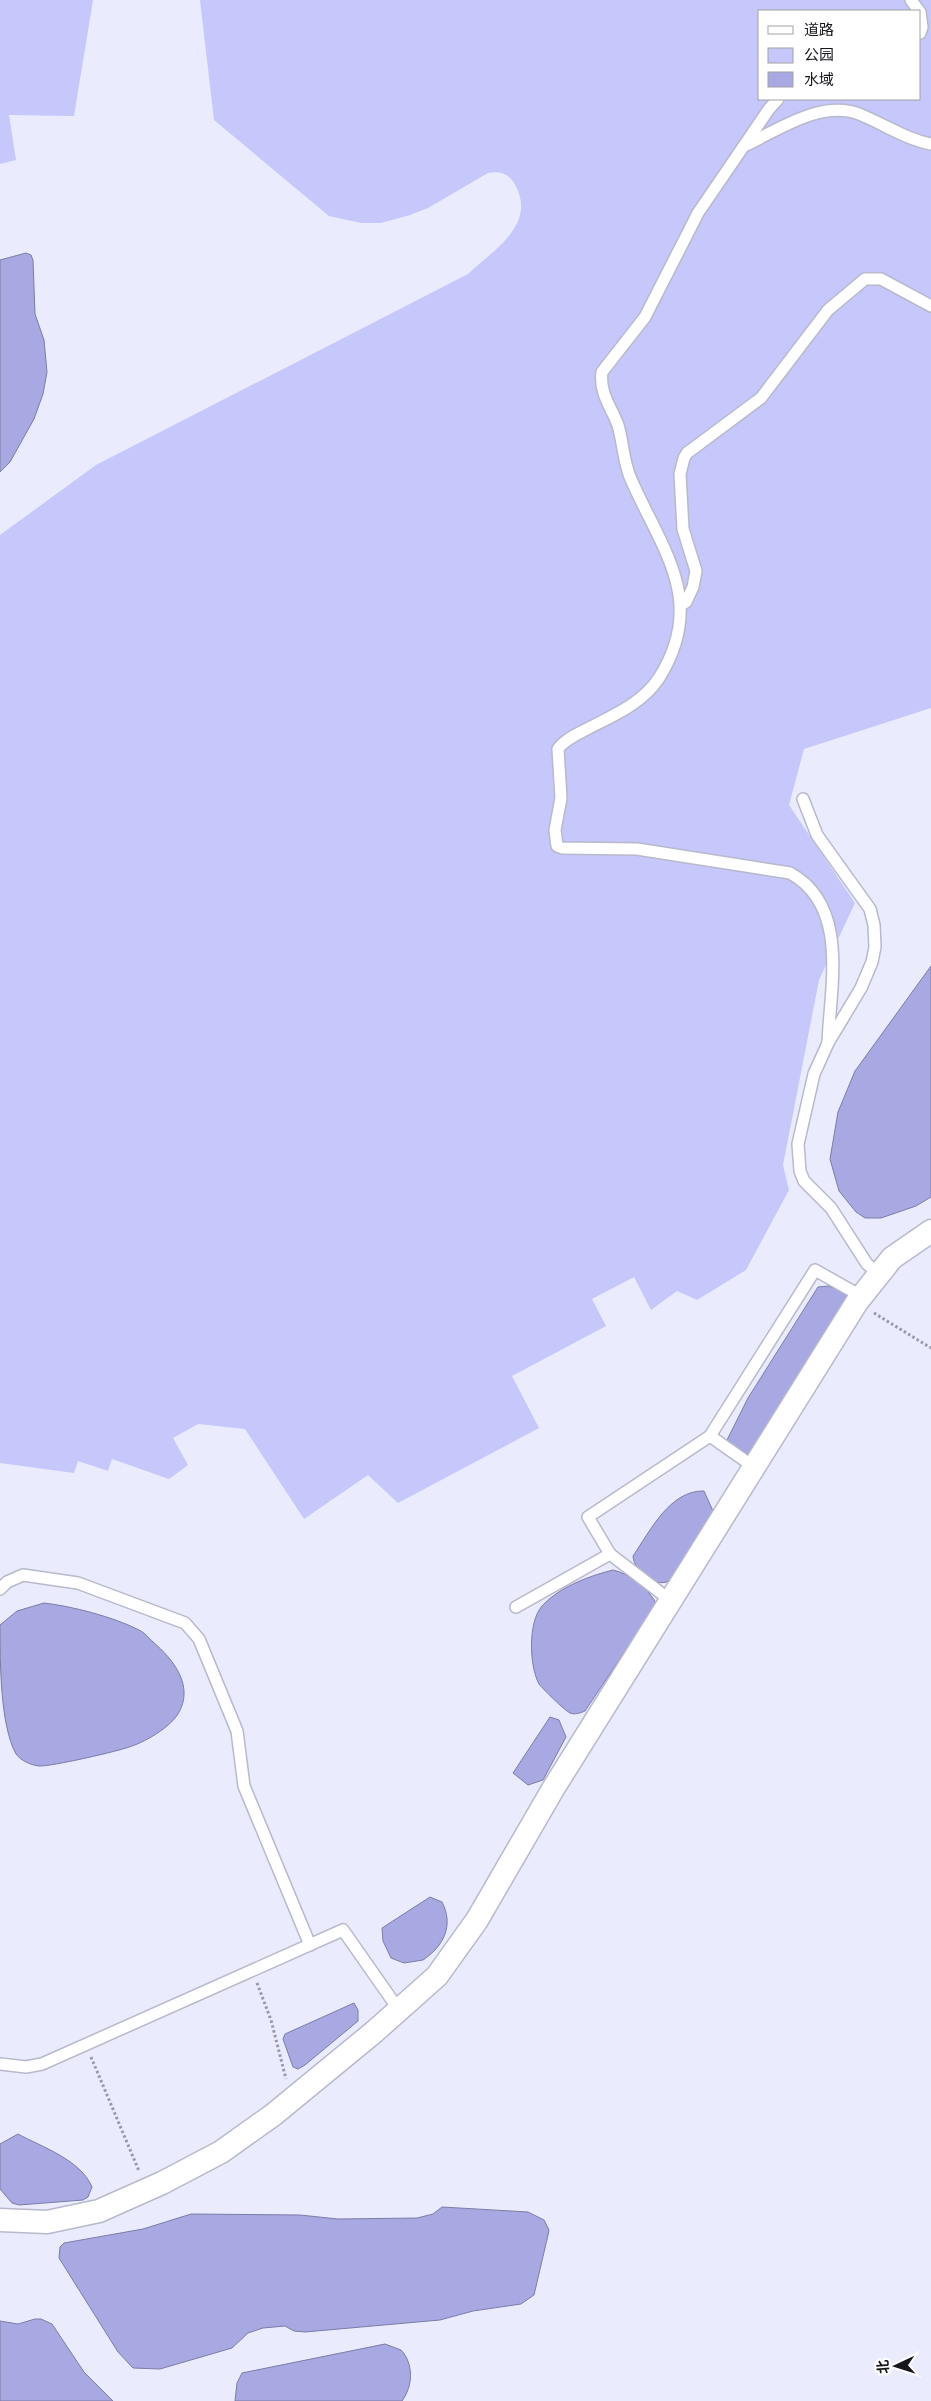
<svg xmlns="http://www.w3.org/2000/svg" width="931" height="2401" font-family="Mulish,'Noto Sans SC',sans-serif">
  <rect width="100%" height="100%" fill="#ebebfe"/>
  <g fill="#c6c7fa" fill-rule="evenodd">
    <path d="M 0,0 L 93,0 L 74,116 L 9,115 L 16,160 L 0,164 Z"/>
    <path d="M 200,0 L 931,0 L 931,708 L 804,749 L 789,805 L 855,903 L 819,980 L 783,1165 L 789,1190 L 746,1270 L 697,1300 L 677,1291 L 651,1310 L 634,1277 L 592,1299 L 606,1326 L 512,1376 L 539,1428 L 398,1503 L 368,1475 L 304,1519 L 245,1429 L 198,1424 L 173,1438 L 188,1465 L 169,1479 L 112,1459 L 108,1471 L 78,1461 L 74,1473 L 0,1463 L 0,535 L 96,465 L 468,274 C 492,251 539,224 514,183 C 508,173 499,171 488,173 L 428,208 L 410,215 L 381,223 L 361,223 L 329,216 L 214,120 ZM 760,11 L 920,11 L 920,99 L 760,99 Z"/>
  </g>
  <g fill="#a8a8e3" stroke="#7c7ca7">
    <path d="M 26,253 L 31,255 L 33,260 L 35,314 L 44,340 L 47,372 L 43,394 L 34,419 L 10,462 L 0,472 L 0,260 Z"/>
    <path d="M 931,966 L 931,1197 L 916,1206 L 881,1218 L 865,1218 L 856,1212 L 839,1191 L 830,1159 L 838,1112 L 855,1071 Z"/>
    <path d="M 829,1286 L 844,1292 L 848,1296 L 749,1455 L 733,1449 L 727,1440 L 748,1398 L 818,1287 Z"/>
    <path d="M 704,1491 L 713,1511 L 669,1581 C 655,1588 634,1571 633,1556 C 650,1531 670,1490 704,1491 Z"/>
    <path d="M 613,1570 C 630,1574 647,1587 656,1603 L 654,1608 L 585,1711 C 580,1713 575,1715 570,1713 C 564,1710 543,1689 539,1684 C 529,1665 528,1622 542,1606 C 559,1587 589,1576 613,1570 Z"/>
    <path d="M 44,1603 C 71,1606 114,1617 139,1630 C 144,1632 149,1638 153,1642 C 173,1659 195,1686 178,1714 C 170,1727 147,1741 132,1746 C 120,1751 49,1767 39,1766 C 31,1765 21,1761 16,1754 C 0,1725 0,1661 0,1625 L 17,1611 Z"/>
    <path d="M 550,1717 L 559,1720 L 566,1737 L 543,1780 L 528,1785 L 513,1773 Z"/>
    <path d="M 430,1897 L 442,1902 C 454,1925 444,1946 423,1960 L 404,1963 L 391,1958 L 383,1941 L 382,1928 Z"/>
    <path d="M 354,2003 L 358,2010 L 358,2021 L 305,2065 L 298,2069 L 293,2067 L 283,2039 L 285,2034 Z"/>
    <path d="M 18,2134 C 42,2147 81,2160 92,2187 L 88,2197 L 83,2200 L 19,2205 L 12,2203 L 0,2189 L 0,2144 Z"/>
    <path d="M 442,2207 L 528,2212 L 544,2220 L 549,2230 L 548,2235 L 534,2295 L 521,2304 L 473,2311 L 440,2320 L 305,2332 L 294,2331 L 285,2326 L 263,2328 L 248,2333 L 232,2348 L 160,2369 L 133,2368 L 118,2352 L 59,2258 L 60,2247 L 64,2243 L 143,2229 L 191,2214 L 300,2215 L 338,2219 L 417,2218 L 433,2214 Z"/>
    <path d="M 35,2319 L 41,2319 L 52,2324 L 84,2372 L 113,2401 L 0,2401 L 0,2321 L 18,2324 Z"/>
    <path d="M 385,2344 L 401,2350 C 414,2364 413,2386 402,2401 L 235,2401 L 237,2383 L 242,2373 Z"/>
  </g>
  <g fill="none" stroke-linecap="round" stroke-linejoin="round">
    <g stroke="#b8b9cb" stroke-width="14">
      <g id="service">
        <path d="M 911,0 L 919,11"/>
        <path d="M 920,12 L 922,27 L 920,33"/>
        <path d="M 778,99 L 769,109 L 698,213 L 645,317 L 602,372 C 599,392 611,407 618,425 C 623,442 623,459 630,477 C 661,549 708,600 659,678 C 642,704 612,716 585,730 C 576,735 564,740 558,749 L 561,798 L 555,830 L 557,846 L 562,848 L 637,849 L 790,873 C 850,906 830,987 828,1043"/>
        <path d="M 746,145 C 780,129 821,100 859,114 C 884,124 905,139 931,144"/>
        <path d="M 681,605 L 686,602 L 693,587 L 696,571 L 683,529 L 680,474 L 684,458 L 687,453 L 761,398 L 828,310 L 865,279 L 881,279 L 931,306"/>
        <path d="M 803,799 L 817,835 L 870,909 L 874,925 L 875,947 L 872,962 L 861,988 L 828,1043 L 814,1074 L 798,1144 L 800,1171 L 804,1181 L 831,1208 L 867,1264 L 878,1273"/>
        <path d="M 754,1467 L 710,1436 L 815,1270 L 861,1296"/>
        <path d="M 0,1589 L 7,1582 L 23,1575 L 78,1583 L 185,1623 L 199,1639 L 237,1731 L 244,1786 L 310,1945"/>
        <path d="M 670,1600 L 610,1554 L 588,1517 L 710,1436"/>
        <path d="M 516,1607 L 610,1554"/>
        <path d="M 0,2064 L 26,2067 L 42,2064 L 343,1930 L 399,2010"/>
      </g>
    </g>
    <g stroke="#b8b9cb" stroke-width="25">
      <path id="minor" d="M 0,2220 L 47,2222 L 99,2211 L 162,2183 L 221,2152 L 273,2115 L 374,2032 L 437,1976 L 477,1920 L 553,1789 L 857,1302 L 892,1258 L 931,1231"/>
    </g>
    <g stroke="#9898a6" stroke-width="3" stroke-dasharray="2.5 2.5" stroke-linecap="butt">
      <path d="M 874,1313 L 931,1348"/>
      <path d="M 257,1983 L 271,2020 L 286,2079"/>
      <path d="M 91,2057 L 139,2171"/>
    </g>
    <use href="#service" stroke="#fff" stroke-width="11"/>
    <use href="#minor" stroke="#fff" stroke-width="22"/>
  </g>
  <rect x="758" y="10" width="162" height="90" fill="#ffffff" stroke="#a2a2a4"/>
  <rect x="768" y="26" width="25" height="8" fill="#ffffff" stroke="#a2a2a4"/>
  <text x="804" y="35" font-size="15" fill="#16161c">道路</text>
  <rect x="768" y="48" width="25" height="15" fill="#c6c7fa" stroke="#a2a2a4"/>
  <text x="804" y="60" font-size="15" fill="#16161c">公园</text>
  <rect x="768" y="72" width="25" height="15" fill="#a8a8e3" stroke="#a2a2a4"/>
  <text x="804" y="85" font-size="15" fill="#16161c">水域</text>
  <g transform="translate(896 2366) rotate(266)" stroke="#ffffff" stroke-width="4" paint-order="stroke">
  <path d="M0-4L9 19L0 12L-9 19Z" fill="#16161c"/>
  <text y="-8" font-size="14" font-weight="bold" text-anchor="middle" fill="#16161c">北</text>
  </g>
</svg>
